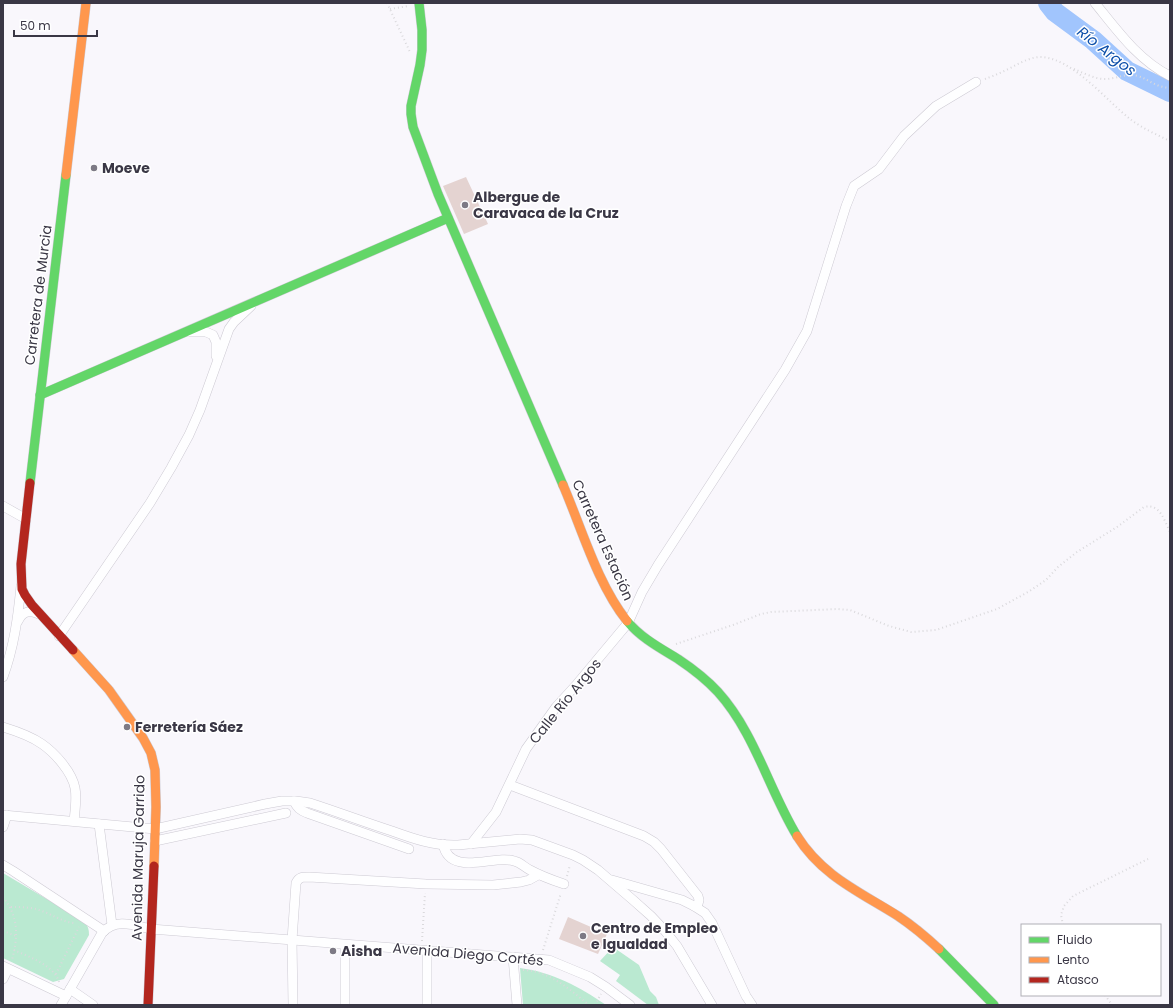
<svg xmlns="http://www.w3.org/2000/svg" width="1173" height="1008" font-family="Poppins,sans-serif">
  <rect width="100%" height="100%" fill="#f9f7fc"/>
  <g fill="#bae9d1">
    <path d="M 3,873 L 77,917 C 85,923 89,924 89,935 L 64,979 L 53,982 L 3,958 Z"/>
    <path d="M 613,947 L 639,965 L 650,991 L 656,997 L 659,1005 L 648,1005 L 616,981 L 620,975 L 600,961 Z"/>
    <path d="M 520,968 C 552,972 580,987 606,1005 L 523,1005 Z"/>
  </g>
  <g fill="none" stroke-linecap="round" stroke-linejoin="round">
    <path stroke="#a1c5fd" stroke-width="20" d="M 1048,3 L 1055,12 L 1093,40 L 1127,71 L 1170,92"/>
  </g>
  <g fill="#e4d3d1">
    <path d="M 466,177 L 488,224 L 464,234 L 443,186 Z"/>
    <path d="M 568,917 L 607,934 L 598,954 L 559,939 Z"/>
  </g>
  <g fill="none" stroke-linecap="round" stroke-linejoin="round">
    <g stroke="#cdcad3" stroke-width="10">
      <g id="street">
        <path d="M 1095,3 C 1117,30 1138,60 1170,76"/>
        <path d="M 191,332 L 206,332 L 213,335 L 216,342 L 216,356"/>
        <path d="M 3,506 L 26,519"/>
        <path d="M 18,621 C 23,611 29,610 39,614"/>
        <path d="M 59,636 L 150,503 L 171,468 L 189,435 L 200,410 L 229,329 L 234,322 L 251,306"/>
        <path d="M 3,677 C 14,647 18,617 21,586"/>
        <path d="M 3,727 C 16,731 31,736 42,744 C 55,753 72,772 75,788 C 77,798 75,811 74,821"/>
        <path d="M 510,785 L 644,836 L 654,842 L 661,849 L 698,896 L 699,900 L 698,904 L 694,906"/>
        <path d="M 294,801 C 297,808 300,810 307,813 L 409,849"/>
        <path d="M 3,815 L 155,829 L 265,804 L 282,801 L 296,801 L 310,803 C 338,812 364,822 392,831 C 414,839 434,846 458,845 L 520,839 L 532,840 L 573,855 L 583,860 L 598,870 L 633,900 L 651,916 L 665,931 L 677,946 L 712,1005"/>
        <path d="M 99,824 L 112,925"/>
        <path d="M 3,827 L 7,815"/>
        <path d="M 155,841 L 286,813"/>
        <path d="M 443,844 C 450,878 495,854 514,861 C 520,862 524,867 530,870 C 541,876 552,880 564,884"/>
        <path d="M 471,844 L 496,812 L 526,749 L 556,707 L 577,684 L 628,623 L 642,592 L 658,565 L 785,370 L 807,331 L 846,206 L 854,186 L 879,169 L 904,136 L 936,106 L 976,82"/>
        <path d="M 3,865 L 13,871 L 104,931"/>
        <path d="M 612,880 L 682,900 L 694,906 L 705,913 L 712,923 L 746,996 L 752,1005"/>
        <path d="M 427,951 L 427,1005"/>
        <path d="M 513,957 L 517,1005"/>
        <path d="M 3,966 L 66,996"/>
        <path d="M 3,979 L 8,969"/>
        <path d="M 70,989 L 93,1005"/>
        <path d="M 61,1005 L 102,933 C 116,918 133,925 151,929 L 549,960 L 590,977 L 606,987 L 630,1005"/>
        <path d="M 293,1005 L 292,940 L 296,883 C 299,877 302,877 309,877 L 426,884 L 493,885 L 521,882 L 529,880 L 538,875"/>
        <path d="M 345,1005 L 345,945"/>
      </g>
    </g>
    <g stroke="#cdcad3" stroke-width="10">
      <g id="fast">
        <path d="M 419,3 L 422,30 L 422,50 L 420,65 L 411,106 L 411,114 L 413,127 L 438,194 L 563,485"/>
        <path d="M 40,395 L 448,218"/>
        <path d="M 30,483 L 66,175"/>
        <path d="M 627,621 C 641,638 660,648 678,659 C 693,669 706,679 718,692 C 755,733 769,790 797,836"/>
        <path d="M 939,949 L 994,1005"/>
      </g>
    </g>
    <g stroke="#cdcad3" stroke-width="10">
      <g id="slow">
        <path d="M 66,175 L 86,3"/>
        <path d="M 563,485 C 582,529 597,583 627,621"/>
        <path d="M 73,650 L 109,690 L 143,738 L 151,753 L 155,770 L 156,807 L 154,866"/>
        <path d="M 797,836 C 822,876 860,892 898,916 C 913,926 926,937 939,949"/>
      </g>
    </g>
    <g stroke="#cdcad3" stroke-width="10">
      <g id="jam">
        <path d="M 30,483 L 21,564 L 22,589 L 25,595 L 32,605 L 73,650"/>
        <path d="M 148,1005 L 154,866"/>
      </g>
    </g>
    <g stroke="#dad9dc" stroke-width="2" stroke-dasharray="1 3" stroke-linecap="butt">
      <path d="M 387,3 L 410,52"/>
      <path d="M 390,9 L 409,6"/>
      <path d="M 1074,69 C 1084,73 1096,80 1107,79 C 1118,78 1127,73 1138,76 C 1150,80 1155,87 1170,88"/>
      <path d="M 985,79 C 990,77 996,75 1002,72 C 1014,67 1027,57 1041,57 C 1072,58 1106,100 1130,119 C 1142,128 1157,135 1170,141"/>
      <path d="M 676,644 L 733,625 L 761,614 L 771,612 L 838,609 L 850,610 L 889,626 L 911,632 L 936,630 L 997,609 L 1028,592 L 1046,580 L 1058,567 L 1077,552 L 1117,527 L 1144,507 C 1160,503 1164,520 1170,532"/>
      <path d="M 567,876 L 570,865"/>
      <path d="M 3,897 C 19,917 18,937 12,960"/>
      <path d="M 11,907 C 21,907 32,907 42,911 C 53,915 63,922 74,923"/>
      <path d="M 1063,925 L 1061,915 L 1064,906 L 1073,896 L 1148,859"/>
      <path d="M 3,931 L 16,936"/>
      <path d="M 422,941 L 425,893"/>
      <path d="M 14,950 C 29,957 54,965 59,982"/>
      <path d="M 543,950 L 561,893"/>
      <path d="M 523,970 C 550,971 569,989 589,1005"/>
      <path d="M 56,974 L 79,927"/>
      <path d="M 1105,995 L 1112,1005"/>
      <path d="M 595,1005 L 601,994"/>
    </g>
    <use href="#street" stroke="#fefeff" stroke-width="9"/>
    <use href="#fast" stroke="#63d668" stroke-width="9"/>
    <use href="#slow" stroke="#ff974d" stroke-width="9"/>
    <use href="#jam" stroke="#b3261e" stroke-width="9"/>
  </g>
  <g fill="#7d7a85" stroke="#fff" stroke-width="1.5">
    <circle cx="94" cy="168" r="4"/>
    <circle cx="465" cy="205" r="4"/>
    <circle cx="127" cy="727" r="4"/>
    <circle cx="583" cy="936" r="4"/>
    <circle cx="333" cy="951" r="4"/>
  </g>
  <g text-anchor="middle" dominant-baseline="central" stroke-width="3" stroke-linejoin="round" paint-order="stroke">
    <g font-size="14" font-weight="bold" fill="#3a3745" stroke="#fff" text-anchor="start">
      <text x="102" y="168">Moeve</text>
      <text x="473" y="197">Albergue de<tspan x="473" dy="16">Caravaca de la Cruz</tspan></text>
      <text x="135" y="727">Ferretería Sáez</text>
      <text x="591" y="928">Centro de Empleo<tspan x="591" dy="16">e Igualdad</tspan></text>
      <text x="341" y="951">Aisha</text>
    </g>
    <g font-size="14" fill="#3a3745" stroke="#fff">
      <text transform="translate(38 295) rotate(-83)">Carretera de Murcia</text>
      <text transform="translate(603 540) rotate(66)">Carretera Estación</text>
      <text transform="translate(565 701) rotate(-51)">Calle Río Argos</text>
      <text transform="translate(138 858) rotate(-89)">Avenida Maruja Garrido</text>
      <text transform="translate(468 954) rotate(5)">Avenida Diego Cortés</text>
    </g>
    <g font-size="15" font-style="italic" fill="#0e50aa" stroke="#fff">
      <text transform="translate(1107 51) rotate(38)">Río Argos</text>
    </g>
  </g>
  <rect width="1173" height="1008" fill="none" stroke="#3a3745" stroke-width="8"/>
  <rect x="1021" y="924" width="140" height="72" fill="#ffffff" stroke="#b0afb5"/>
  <rect x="1029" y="937" width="20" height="6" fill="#63d668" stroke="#b0afb5"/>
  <text x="1057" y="944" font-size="12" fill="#3a3745">Fluido</text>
  <rect x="1029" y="957" width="20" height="6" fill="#ff974d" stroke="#b0afb5"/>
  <text x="1057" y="964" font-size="12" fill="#3a3745">Lento</text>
  <rect x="1029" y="977" width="20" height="6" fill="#b3261e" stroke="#b0afb5"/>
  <text x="1057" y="984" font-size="12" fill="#3a3745">Atasco</text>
  <path d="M14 30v6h83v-6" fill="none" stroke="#3a3745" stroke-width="2"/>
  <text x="20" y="30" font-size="12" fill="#3a3745" stroke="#ffffff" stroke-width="3" paint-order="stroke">50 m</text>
</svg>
